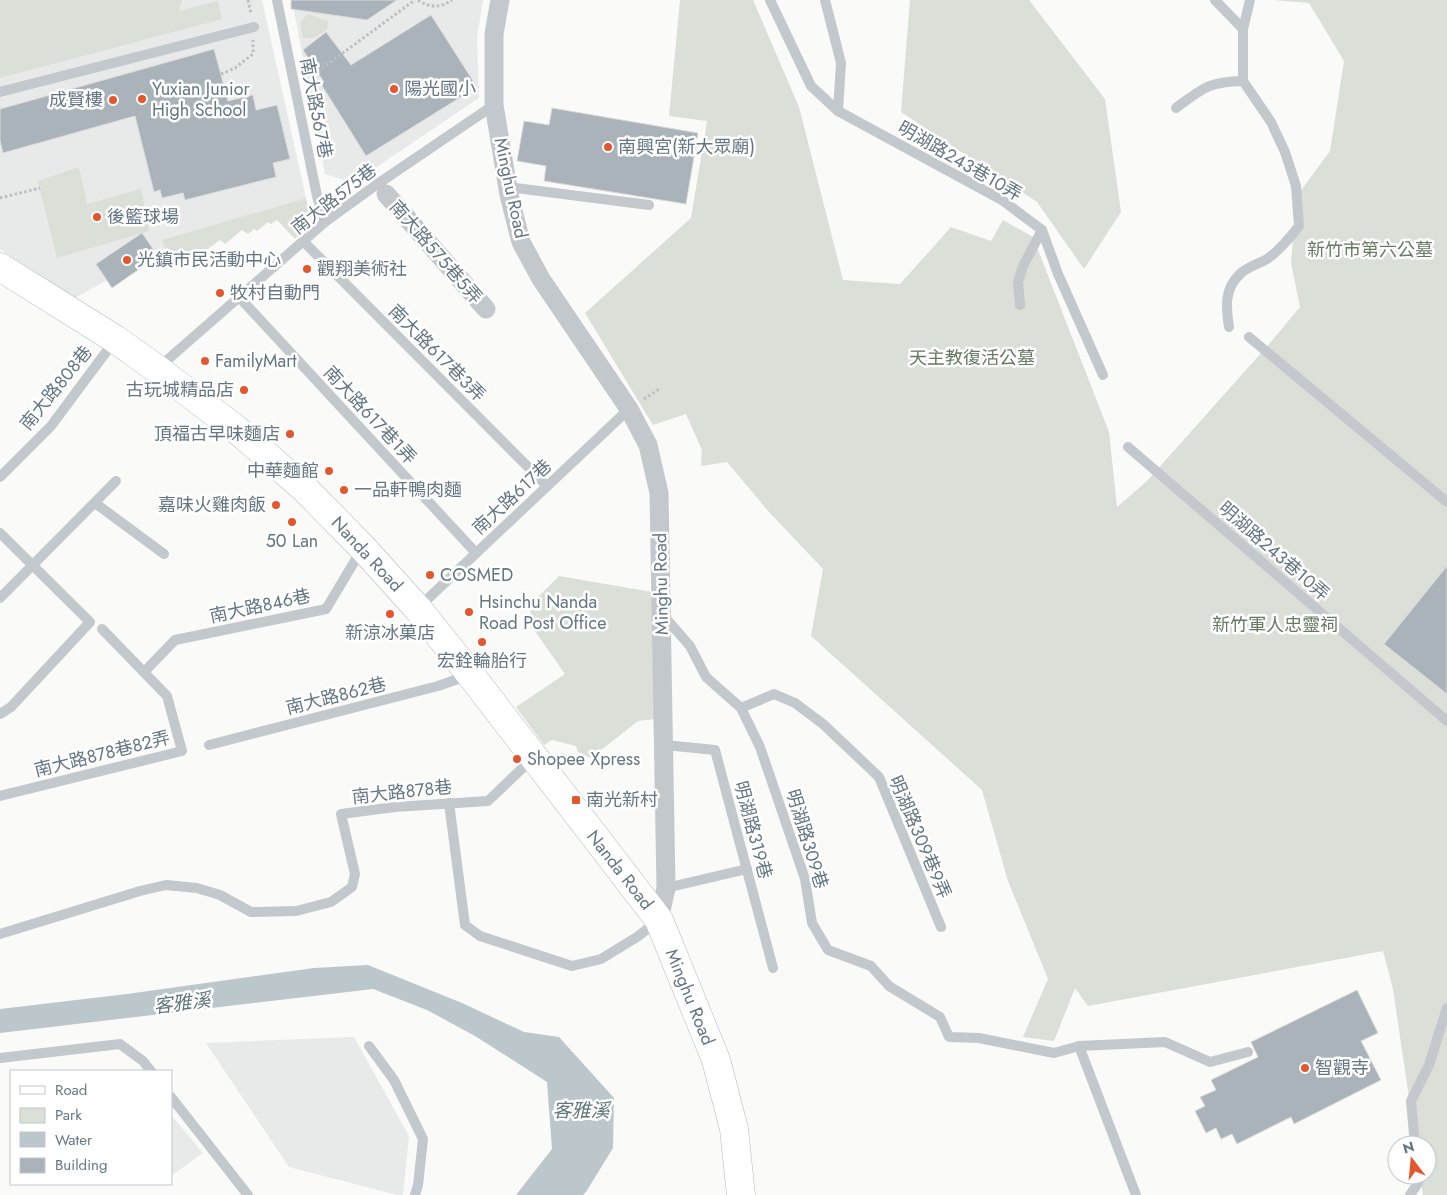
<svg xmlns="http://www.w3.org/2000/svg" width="1447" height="1195" font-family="Jost,'Noto Sans TC',sans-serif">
  <rect width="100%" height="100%" fill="#fafaf8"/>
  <g fill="#e8e9e9">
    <path d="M 0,0 L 262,0 L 306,198 L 163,240 L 165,248 L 75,298 L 0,249 Z"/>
    <path d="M 292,0 L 483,0 L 477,38 L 479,98 L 353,183 L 325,174 Z"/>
    <path d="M 354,1037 L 409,1136 L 403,1195 L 397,1195 L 289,1167 L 206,1043 Z"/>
    <path d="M 171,1115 L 203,1153 L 171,1176 Z"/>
  </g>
  <g fill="#dadfd7">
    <path d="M 0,0 L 182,0 L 179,11 L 218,1 L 222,19 L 0,78 Z"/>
    <path d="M 680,0 L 753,0 L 799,107 L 843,280 L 900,284 L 951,227 L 991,241 L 1003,220 L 1033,237 L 1109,432 L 1117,507 L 1147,481 L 1270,343 L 1300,307 L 1291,263 L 1296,197 L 1330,151 L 1344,61 L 1309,3 L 1274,0 L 1447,0 L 1447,1195 L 1423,1195 L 1420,1175 L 1427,1175 L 1427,1145 L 1416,1145 L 1393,989 L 1383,951 L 1088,1006 L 1075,988 L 1054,1041 L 1023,1037 L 1048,979 L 1008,881 L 982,790 L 811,636 L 823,569 L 769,512 L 727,462 L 701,466 L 702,450 L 686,414 L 653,425 L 585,313 L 691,218 L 707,121 L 669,116 Z"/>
    <path d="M 910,0 L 1029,0 L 1105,99 L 1121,212 L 1084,269 L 1037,202 L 901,112 Z"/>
    <path d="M 308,14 L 328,21 L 327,29 L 314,38 L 303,38 L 300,22 Z"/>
    <path d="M 79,167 L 87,204 L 141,189 L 149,231 L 57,258 L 38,181 Z"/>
    <path d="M 306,198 C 310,216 308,225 295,239 L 277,220 L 271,224 L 268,222 L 257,231 L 254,229 L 248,234 L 242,230 L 225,244 L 220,240 L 205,251 L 179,261 L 165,248 L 162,240 Z"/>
    <path d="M 559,576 L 652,592 L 655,719 L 638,721 L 591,758 L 578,752 L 576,746 L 552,740 L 544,745 L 516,707 L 565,674 L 530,624 L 531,604 Z"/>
  </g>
  <path fill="#bbc7cb" d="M 368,965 L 462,1003 L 524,1032 L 559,1037 L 614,1098 L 613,1148 L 586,1192 L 583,1195 L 516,1195 L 552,1149 L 547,1082 L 475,1036 L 427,1010 L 373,989 L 0,1033 L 0,1009 L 127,994 L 314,968 Z"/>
  <g fill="#aab3b9" stroke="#dcdcda">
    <path d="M 291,0 L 397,0 L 367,20 L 291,9 Z"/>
    <path d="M 431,15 L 477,87 L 366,156 L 321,84 L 324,82 L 303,50 L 326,32 L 351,65 Z"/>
    <path d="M 214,49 L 228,101 L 253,95 L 256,110 L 277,105 L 290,159 L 273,163 L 276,177 L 185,200 L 183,193 L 162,198 L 160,190 L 154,192 L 135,116 L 3,153 L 0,141 L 0,109 Z"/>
    <path d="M 552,108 L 698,133 L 686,204 L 544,181 L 546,166 L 517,161 L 524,121 L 549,125 Z"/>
    <path d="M 142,233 L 158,256 L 112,288 L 96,264 Z"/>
    <path d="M 1447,566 L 1447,694 L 1384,644 Z"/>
    <path d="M 1357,990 L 1378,1033 L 1361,1041 L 1381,1080 L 1294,1124 L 1291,1117 L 1237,1144 L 1232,1134 L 1221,1139 L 1216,1128 L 1206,1133 L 1195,1111 L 1205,1106 L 1200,1097 L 1216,1090 L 1211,1080 L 1258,1057 L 1251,1042 Z"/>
  </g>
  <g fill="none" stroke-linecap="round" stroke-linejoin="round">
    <g stroke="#b3babf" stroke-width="29">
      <path id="secondary" d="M 0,267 L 115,339 L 157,369 L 236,429 L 305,489 L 363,548 L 418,609 L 470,674 L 659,920 L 716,1060 L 734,1129 L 741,1195"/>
    </g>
    <g stroke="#bbbfc2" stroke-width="3" stroke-dasharray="2.5 2.5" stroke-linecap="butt">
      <path d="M 248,0 L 251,14"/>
      <path d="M 418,0 C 429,8 441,8 452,0"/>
      <path d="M 221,74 L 235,68 L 253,54 L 253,40"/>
      <path d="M 306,80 L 415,0"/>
      <path d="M 0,198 L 40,188"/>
      <path d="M 644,399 L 661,388"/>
    </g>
    <g stroke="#c3c8cc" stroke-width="10">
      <path d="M 277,0 L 317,196 L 325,222"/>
      <path d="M 770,0 L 811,86 L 838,111 L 1002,200 L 1042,230 L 1058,274 L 1103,375"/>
      <path d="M 825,0 L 841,63 L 838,111"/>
      <path d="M 1215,0 L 1243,29"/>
      <path d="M 0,92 L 254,27"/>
      <path d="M 1176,108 C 1203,88 1208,82 1243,81"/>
      <path d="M 508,187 L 649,205"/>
      <path d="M 304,242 L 547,486"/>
      <path d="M 240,298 L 476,553"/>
      <path d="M 1020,305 L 1018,282 L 1023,266 L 1042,230"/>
      <path d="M 1229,327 C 1226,307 1224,289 1240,274 C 1246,267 1259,264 1267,259 C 1280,250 1289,239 1299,226 L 1296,186 L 1285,152 L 1271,122 L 1243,81 L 1243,29 L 1250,0"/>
      <path d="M 1249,337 L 1447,502"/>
      <path d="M 158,368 L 325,222 L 376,185 L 494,105"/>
      <path d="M 1128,447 L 1447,721"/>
      <path d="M 0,477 L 51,426 L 115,340"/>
      <path d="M 95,503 L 164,554"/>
      <path d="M 0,533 L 90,622 L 11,707 L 0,714"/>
      <path d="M 0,598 L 116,481"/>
      <path d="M 418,608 L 629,409"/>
      <path d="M 663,615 L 690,646 L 706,677 L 741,708 L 760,747 L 805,879 L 812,923 L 828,950 L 871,966 L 889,986 L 940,1017 L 949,1037 L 979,1038 L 1054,1053 L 1079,1046 L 1165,1042 L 1210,1062 L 1248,1052"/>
      <path d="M 144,672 L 175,640 L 326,609 L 362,549"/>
      <path d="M 741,708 L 774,694 L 795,703 L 823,724 L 879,777 L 941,927"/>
      <path d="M 209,745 L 438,686 L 469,675"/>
      <path d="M 665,745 L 715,750 L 773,968"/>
      <path d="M 0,796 L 182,751 L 167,696 L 102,629"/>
      <path d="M 449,803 L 465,925 L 480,936 L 572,966 L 601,959 L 637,937 L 658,921"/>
      <path d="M 666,888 L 747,869"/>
      <path d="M 0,934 L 140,891 L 166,885 L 197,888 L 220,895 L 251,912 L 296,911 L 331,902 L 352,887 L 355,874 L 341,814 L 395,807 L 488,801 L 533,758"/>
      <path d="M 369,1046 L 394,1080 L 423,1139 L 418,1185 L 415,1195"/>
      <path d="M 1079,1046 L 1136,1195"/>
      <path d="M 0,1058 L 120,1044 L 143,1061 L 151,1071"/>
      <path d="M 171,1097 L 248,1195"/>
      <path d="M 1415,1145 L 1411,1101 L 1429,1065 L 1447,1008"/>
      <path d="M 1410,1195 L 1418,1183 L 1417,1175"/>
    </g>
    <g stroke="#c3c8cc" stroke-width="19">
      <path d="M 500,0 L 494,34 L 494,105 L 509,195 L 521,242 L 541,279 L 629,409 L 648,445 L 659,493 L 666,888 L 659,920"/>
      <path d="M 386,194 L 486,309"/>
    </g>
    <use href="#secondary" stroke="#fff" stroke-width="28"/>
  </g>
  <g fill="#e4572e" stroke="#fff" stroke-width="2">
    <circle cx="394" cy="89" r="5"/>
    <circle cx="142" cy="99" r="5"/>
    <circle cx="113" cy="100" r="5"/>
    <circle cx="608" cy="147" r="5"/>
    <circle cx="97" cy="217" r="5"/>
    <circle cx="127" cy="260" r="5"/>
    <circle cx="307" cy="269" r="5"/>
    <circle cx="220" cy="293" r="5"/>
    <circle cx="205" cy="361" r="5"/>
    <circle cx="244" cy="390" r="5"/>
    <circle cx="290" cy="434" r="5"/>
    <circle cx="329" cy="471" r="5"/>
    <circle cx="344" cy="490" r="5"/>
    <circle cx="276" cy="505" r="5"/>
    <circle cx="292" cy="522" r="5"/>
    <circle cx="430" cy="575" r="5"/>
    <circle cx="469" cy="612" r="5"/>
    <circle cx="390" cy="614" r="5"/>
    <circle cx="482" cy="642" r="5"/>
    <circle cx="517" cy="759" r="5"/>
    <rect x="571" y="795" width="10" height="10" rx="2.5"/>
    <circle cx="1305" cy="1068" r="5"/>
  </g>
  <g text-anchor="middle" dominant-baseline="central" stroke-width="5" stroke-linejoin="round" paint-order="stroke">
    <g font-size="18" fill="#657683" stroke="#fff" text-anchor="start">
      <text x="152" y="89">Yuxian Junior<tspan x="152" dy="21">High School</tspan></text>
      <text x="404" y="89">陽光國小</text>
      <text x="103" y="100" text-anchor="end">成賢樓</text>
      <text x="618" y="147">南興宮(新大眾廟)</text>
      <text x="107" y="217">後籃球場</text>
      <text x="137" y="260">光鎮市民活動中心</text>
      <text x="317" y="269">觀翔美術社</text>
      <text x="230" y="293">牧村自動門</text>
      <text x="215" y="361">FamilyMart</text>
      <text x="234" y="390" text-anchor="end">古玩城精品店</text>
      <text x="280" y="434" text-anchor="end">頂福古早味麵店</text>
      <text x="319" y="471" text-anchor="end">中華麵館</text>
      <text x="354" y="490">一品軒鴨肉麵</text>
      <text x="266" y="505" text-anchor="end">嘉味火雞肉飯</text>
      <text x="292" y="541" text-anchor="middle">50 Lan</text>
      <text x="440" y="575">COSMED</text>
      <text x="479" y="602">Hsinchu Nanda<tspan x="479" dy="21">Road Post Office</tspan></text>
      <text x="390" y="633" text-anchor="middle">新涼冰菓店</text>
      <text x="482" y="661" text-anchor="middle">宏銓輪胎行</text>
      <text x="527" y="759">Shopee Xpress</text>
      <text x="586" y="800">南光新村</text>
      <text x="1315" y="1068">智觀寺</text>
    </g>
    <g font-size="18" fill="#657683" stroke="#fff">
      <text transform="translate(316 108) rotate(79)">南大路567巷</text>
      <text transform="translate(960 161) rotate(30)">明湖路243巷10弄</text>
      <text transform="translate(511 188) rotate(78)">Minghu Road</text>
      <text transform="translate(334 199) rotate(-38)">南大路575巷</text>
      <text transform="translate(436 252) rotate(49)">南大路575巷5弄</text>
      <text transform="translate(437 353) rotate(45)">南大路617巷3弄</text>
      <text transform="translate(56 388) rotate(-51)">南大路808巷</text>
      <text transform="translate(370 415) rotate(47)">南大路617巷1弄</text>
      <text transform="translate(512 497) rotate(-43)">南大路617巷</text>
      <text transform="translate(1274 551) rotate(41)">明湖路243巷10弄</text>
      <text transform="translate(367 554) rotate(47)">Nanda Road</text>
      <text transform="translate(661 584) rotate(-91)">Minghu Road</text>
      <text transform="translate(260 606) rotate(-12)">南大路846巷</text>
      <text transform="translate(336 696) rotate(-14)">南大路862巷</text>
      <text transform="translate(102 754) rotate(-14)">南大路878巷82弄</text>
      <text transform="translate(402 792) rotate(-6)">南大路878巷</text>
      <text transform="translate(753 830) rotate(75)">明湖路319巷</text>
      <text transform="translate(920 837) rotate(67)">明湖路309巷9弄</text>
      <text transform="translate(807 839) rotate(73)">明湖路309巷</text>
      <text transform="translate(620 870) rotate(52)">Nanda Road</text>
      <text transform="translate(690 997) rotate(68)">Minghu Road</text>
    </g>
    <g font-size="18" fill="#687a64" stroke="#fff">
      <text x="1370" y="250">新竹市第六公墓</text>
      <text x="972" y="358">天主教復活公墓</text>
      <text x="1275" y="625">新竹軍人忠靈祠</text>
    </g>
    <g font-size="19" font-style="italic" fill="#60757c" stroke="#fff">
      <text transform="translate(182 1003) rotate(-7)">客雅溪</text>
      <text x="581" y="1110">客雅溪</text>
    </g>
  </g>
  <rect x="10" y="1070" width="162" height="115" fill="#ffffff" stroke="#c1c8cd"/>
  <rect x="20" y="1086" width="25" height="8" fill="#ffffff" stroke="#c1c8cd"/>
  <text x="55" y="1095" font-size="15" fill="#657683">Road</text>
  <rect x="20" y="1108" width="25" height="15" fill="#dadfd7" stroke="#c1c8cd"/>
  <text x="55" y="1120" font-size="15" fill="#657683">Park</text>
  <rect x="20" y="1132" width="25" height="15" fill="#bbc7cb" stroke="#c1c8cd"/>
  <text x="55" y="1145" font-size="15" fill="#657683">Water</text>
  <rect x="20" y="1158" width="25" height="15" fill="#aab3b9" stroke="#c1c8cd"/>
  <text x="55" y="1170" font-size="15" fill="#657683">Building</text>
  <g transform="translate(1412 1160) rotate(344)"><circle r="24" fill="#ffffff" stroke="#c1c8cd"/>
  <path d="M0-4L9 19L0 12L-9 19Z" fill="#e4572e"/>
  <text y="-8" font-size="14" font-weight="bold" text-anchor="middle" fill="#657683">N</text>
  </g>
</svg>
